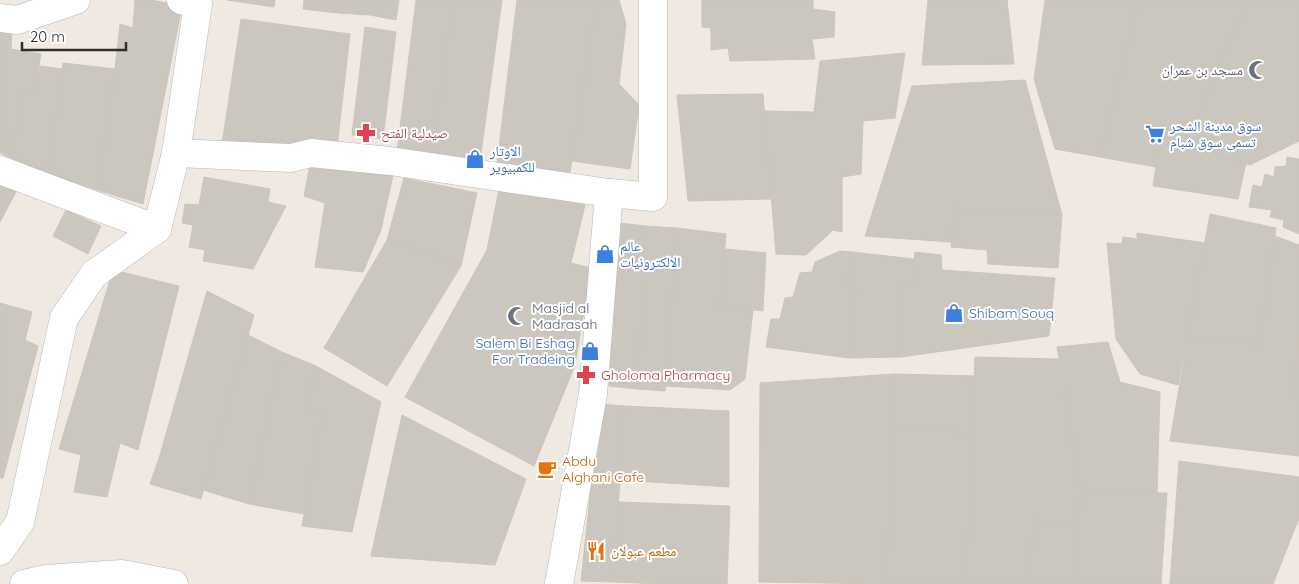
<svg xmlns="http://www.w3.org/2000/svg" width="1299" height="584" font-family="Quicksand,'Noto Naskh Arabic',sans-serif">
  <rect width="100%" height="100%" fill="#efe9e1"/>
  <g fill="#cbc7bf" stroke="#cbc5ba">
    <path d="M 135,0 L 151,0 L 182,6 L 143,204 L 97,190 L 115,69 L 120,24 L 133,28 Z"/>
    <path d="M 227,0 L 275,0 L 274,7 Z"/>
    <path d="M 304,0 L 339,0 L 338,13 L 303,9 Z"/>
    <path d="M 339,0 L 372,0 L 370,15 L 338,13 Z"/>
    <path d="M 372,0 L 399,0 L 396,20 L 370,15 Z"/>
    <path d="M 416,0 L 453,0 L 432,155 L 397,152 Z"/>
    <path d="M 453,0 L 502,0 L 480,161 L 432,156 Z"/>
    <path d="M 517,0 L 596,0 L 570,173 L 497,163 Z"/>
    <path d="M 596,0 L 619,0 L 626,24 L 619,84 L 639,105 L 630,169 L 572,161 Z"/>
    <path d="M 702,0 L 813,0 L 813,9 L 835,12 L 834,37 L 812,39 L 815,59 L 730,61 L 728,48 L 711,50 L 711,28 L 702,27 Z"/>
    <path d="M 928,0 L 1007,0 L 1014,64 L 922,65 Z"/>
    <path d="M 1045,0 L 1140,0 L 1100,157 L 1055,149 L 1034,79 Z"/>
    <path d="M 1140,0 L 1248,0 L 1186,146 L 1160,139 L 1156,167 L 1100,157 Z"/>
    <path d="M 1248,0 L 1299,0 L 1299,141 L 1250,165 L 1186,146 Z"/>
    <path d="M 241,19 L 350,34 L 337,147 L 297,142 L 295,149 L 222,144 Z"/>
    <path d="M 0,27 L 12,29 L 11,49 L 41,54 L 34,95 L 23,95 L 11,158 L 0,153 Z"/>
    <path d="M 365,27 L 396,32 L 383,139 L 352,135 Z"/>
    <path d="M 905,53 L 895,118 L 863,121 L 861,174 L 842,177 L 842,232 L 833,230 L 806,255 L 776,254 L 764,111 L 814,112 L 820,61 Z"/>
    <path d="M 63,63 L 115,69 L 97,190 L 47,173 Z"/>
    <path d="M 40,66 L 63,69 L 47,173 L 11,158 L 23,95 L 34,95 Z"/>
    <path d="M 1025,80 L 1062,215 L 954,208 L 951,242 L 865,236 L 912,86 Z"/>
    <path d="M 763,94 L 771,199 L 688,201 L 677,95 Z"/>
    <path d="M 1160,139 L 1246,163 L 1238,199 L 1153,186 Z"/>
    <path d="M 1287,157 L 1299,159 L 1299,234 L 1283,227 L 1284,220 L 1270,217 L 1272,210 L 1249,207 L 1253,185 L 1262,187 L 1265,174 L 1274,177 L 1275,167 L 1286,166 Z"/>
    <path d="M 311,159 L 394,171 L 381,230 L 363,272 L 315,267 L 325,203 L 304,196 Z"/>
    <path d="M 204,177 L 270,189 L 268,202 L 286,206 L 253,269 L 203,261 L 205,250 L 189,247 L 193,225 L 182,223 L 185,204 L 199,205 Z"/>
    <path d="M 404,178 L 477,193 L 461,266 L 387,240 Z"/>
    <path d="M 0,182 L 17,190 L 0,222 Z"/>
    <path d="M 499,189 L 585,205 L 571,263 L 591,268 L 575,365 L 534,466 L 405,397 L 487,250 Z"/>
    <path d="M 954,208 L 1062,215 L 1058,268 L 988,264 L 987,250 L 951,247 Z"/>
    <path d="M 66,210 L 101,226 L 88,254 L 53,236 Z"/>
    <path d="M 1210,214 L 1276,228 L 1259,345 L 1188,336 Z"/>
    <path d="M 619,223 L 645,226 L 638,389 L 609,386 Z"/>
    <path d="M 645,226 L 677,228 L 665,391 L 638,389 Z"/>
    <path d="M 677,228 L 726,234 L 720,306 L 753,310 L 745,379 L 730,390 L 665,386 Z"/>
    <path d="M 1137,233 L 1205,243 L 1178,385 L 1140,374 L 1116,339 L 1107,243 L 1122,244 L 1123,237 L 1137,239 Z"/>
    <path d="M 1275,236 L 1299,245 L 1299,348 L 1290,397 L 1299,399 L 1299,456 L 1170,441 L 1188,336 L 1259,345 Z"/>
    <path d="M 387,240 L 461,266 L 387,386 L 324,348 Z"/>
    <path d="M 725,249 L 766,253 L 763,311 L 720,306 Z"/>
    <path d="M 840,251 L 852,252 L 846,287 L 856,290 L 849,358 L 766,347 L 771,319 L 780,319 L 785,298 L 793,297 L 800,273 L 812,272 L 815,262 Z"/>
    <path d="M 852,252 L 914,259 L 913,282 L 902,283 L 901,357 L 849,358 L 856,290 L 846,287 Z"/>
    <path d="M 915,252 L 941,255 L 942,270 L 1055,278 L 1049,336 L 901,357 L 902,283 L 913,282 Z"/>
    <path d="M 113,270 L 179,286 L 138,450 L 120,443 L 107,497 L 74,492 L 81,455 L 59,449 Z"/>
    <path d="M 207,291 L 254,315 L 201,499 L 150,484 L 160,455 Z"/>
    <path d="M 0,303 L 7,305 L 0,330 Z"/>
    <path d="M 7,305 L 32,312 L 25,340 L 38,346 L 3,478 L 0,478 L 0,330 Z"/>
    <path d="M 248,335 L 282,352 L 249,504 L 203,490 Z"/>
    <path d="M 1108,342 L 1120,382 L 1160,392 L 1157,494 L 1081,492 L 1057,347 Z"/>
    <path d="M 1299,348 L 1299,399 L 1290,397 Z"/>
    <path d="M 282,352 L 316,366 L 307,406 L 323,413 L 304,514 L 249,504 Z"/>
    <path d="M 975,357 L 1058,359 L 1081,492 L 1079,525 L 1035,520 L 1027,584 L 966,584 Z"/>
    <path d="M 316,366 L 381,402 L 352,532 L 302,526 L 323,413 L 307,406 Z"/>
    <path d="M 895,374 L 975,376 L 972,434 L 894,425 Z"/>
    <path d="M 895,374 L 894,425 L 886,584 L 759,582 L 760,383 Z"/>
    <path d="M 600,404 L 624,406 L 614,582 L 581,581 Z"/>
    <path d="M 624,406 L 729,411 L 729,487 L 620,480 Z"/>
    <path d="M 402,415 L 526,479 L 495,565 L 371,556 Z"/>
    <path d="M 894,425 L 972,434 L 966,584 L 886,584 Z"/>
    <path d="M 1179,461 L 1299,477 L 1299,518 L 1273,584 L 1170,584 Z"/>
    <path d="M 1081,492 L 1167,493 L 1161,584 L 1072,584 Z"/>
    <path d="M 619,502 L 730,506 L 727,584 L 661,584 L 614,582 Z"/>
    <path d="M 1035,520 L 1079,525 L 1072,584 L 1027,584 Z"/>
  </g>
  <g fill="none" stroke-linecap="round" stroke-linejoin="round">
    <g stroke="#b4b7c1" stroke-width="29">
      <g id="minor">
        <path d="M 0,18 L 17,20 L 76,0"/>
        <path d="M 176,153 L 198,4 L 181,0"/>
        <path d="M 0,170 L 157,229"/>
        <path d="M 0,551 L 20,522 L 64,318 L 94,274 L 157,229 L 176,153 L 291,158 L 311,153 L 390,161 L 609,193 L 653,197 L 653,0"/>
        <path d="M 559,584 L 593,394 L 609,193"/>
      </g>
    </g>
    <g stroke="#b4b7c1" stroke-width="29">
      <path id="secondary" d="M 24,584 L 46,579 L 122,574 L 174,584"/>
    </g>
    <use href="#minor" stroke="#fff" stroke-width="28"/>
    <use href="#secondary" stroke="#fff" stroke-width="28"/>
  </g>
  <defs>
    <g id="mosque-bare" transform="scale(1.5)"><path d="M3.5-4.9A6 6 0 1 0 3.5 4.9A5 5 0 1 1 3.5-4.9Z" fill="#6b7280" stroke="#fff" stroke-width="2.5" paint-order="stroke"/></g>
    <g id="pharmacy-bare" transform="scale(1.5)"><path d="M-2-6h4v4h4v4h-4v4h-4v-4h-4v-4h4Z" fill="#e0444e" stroke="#fff" stroke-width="2.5" paint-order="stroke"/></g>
    <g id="supermarket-bare" transform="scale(1.5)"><path d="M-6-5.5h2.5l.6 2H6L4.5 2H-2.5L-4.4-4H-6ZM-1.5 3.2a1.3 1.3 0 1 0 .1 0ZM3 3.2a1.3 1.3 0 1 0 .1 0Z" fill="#3f7fe0" stroke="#fff" stroke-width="2.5" paint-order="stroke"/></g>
    <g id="shop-bare" transform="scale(1.5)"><path d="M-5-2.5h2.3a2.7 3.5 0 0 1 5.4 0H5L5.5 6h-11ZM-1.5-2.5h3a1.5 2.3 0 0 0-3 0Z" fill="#3f7fe0" stroke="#fff" stroke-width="2.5" paint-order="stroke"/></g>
    <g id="cafe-bare" transform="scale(1.5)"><path d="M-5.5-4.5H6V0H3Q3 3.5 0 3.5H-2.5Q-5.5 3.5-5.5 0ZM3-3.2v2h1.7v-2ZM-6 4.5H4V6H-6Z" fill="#e8710a" stroke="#fff" stroke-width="2.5" paint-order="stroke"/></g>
    <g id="restaurant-bare" transform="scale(1.5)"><path d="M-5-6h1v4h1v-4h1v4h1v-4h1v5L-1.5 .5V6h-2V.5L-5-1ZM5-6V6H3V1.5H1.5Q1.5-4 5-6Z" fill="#e8710a" stroke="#fff" stroke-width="2.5" paint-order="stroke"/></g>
  </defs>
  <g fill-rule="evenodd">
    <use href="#mosque-bare" x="1258" y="70"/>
    <use href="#pharmacy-bare" x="366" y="133"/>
    <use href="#supermarket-bare" x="1155" y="134"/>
    <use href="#shop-bare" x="475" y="159"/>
    <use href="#shop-bare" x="605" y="254"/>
    <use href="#shop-bare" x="954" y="313"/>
    <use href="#mosque-bare" x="517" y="316"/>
    <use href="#shop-bare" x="590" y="351"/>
    <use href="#pharmacy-bare" x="586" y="375"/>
    <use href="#cafe-bare" x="547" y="469"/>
    <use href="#restaurant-bare" x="596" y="551"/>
  </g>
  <g text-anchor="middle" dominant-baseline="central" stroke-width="4" stroke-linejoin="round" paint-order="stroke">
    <g font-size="14" fill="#5b616d" stroke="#fff" text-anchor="end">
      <text x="1243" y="70">مسجد بن عمران</text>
      <text x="532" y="308" text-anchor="start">Masjid al<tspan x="532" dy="16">Madrasah</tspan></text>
    </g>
    <g font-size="14" fill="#366cbe" stroke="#fff" text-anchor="start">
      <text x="1170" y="126">سوق مدينة الشحر<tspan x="1170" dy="16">تسمى سوق شبام</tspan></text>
      <text x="490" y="151">الاوتار<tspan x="490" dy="16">للكمبيوير</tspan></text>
      <text x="620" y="246">عالم<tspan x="620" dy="16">الالكترونيات</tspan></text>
      <text x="969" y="313">Shibam Souq</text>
      <text x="575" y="343" text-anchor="end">Salem Bi Eshag<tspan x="575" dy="16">For Tradeing</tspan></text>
    </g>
    <g font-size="14" fill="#be3a42" stroke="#fff" text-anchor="start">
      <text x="381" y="133">صيدلية الفتح</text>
      <text x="601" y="375">Gholoma Pharmacy</text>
    </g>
    <g font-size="14" fill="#c56008" stroke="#fff" text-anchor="start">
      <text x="562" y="461">Abdu<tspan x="562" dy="16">Alghani Cafe</tspan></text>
      <text x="611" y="551">مطعم عبولان</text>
    </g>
  </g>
  <path d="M22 42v8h104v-8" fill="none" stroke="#2e2e2e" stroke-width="2.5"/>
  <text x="30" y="42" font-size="15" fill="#2e2e2e" stroke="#ffffff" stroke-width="4" paint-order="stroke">20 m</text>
</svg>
